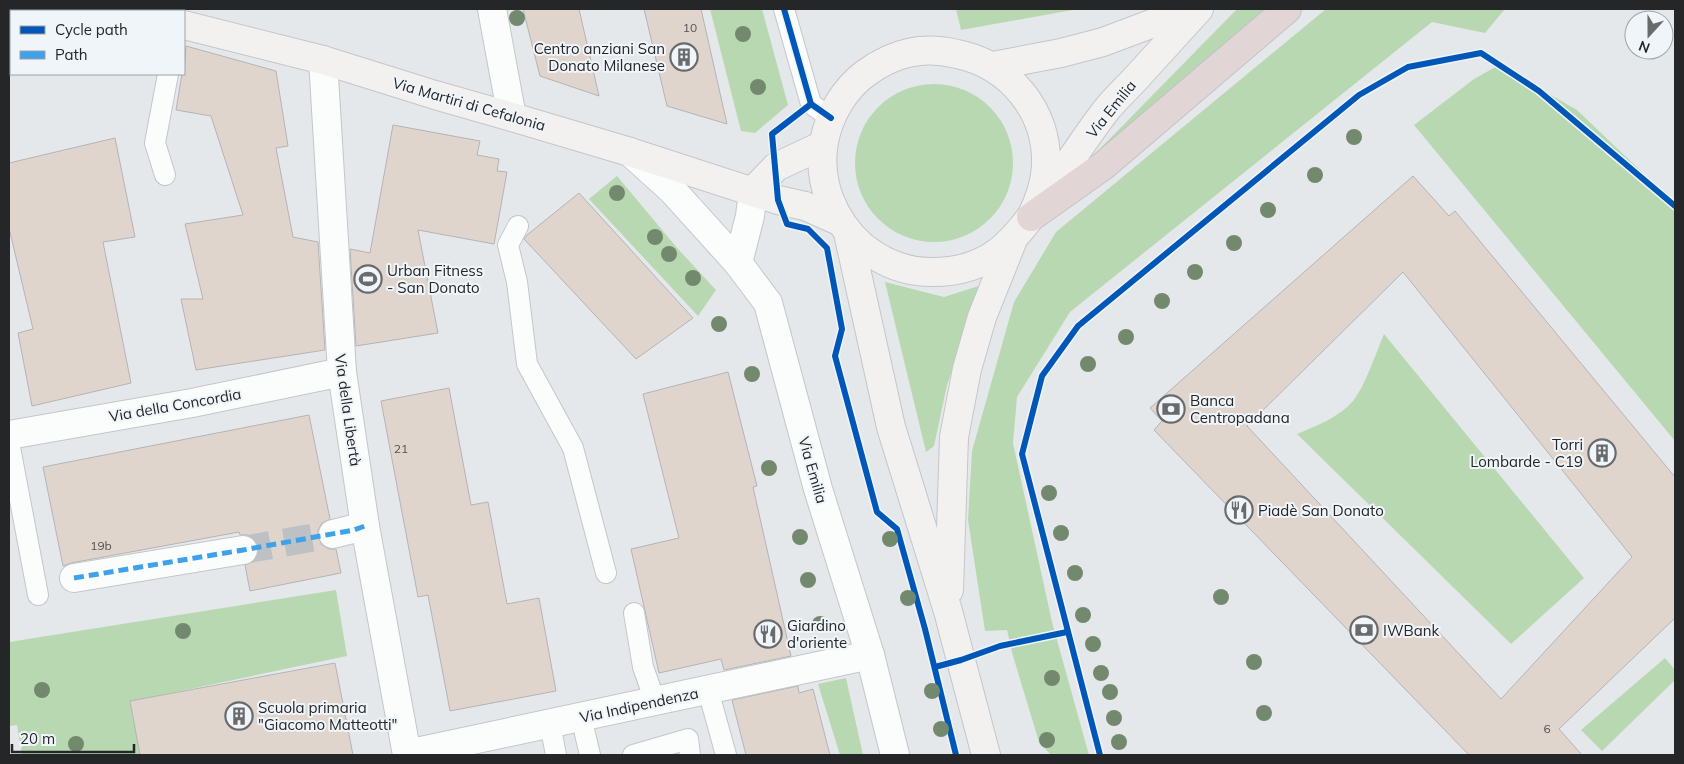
<svg xmlns="http://www.w3.org/2000/svg" width="1684" height="764" font-family="Mulish,sans-serif">
  <rect width="100%" height="100%" fill="#e5e8eb"/>
  <g fill="#b8d8b2">
    <path d="M 710,9 L 762,9 L 788,105 L 755,133 L 741,131 Z"/>
    <path d="M 956,9 L 1078,9 L 961,30 Z"/>
    <path d="M 1237,9 L 1266,9 L 1089,160 Z"/>
    <path d="M 1326,9 L 1505,9 L 1485,33 L 1432,22 L 1070,312 L 1017,397 L 1013,443 L 1052,622 L 1089,755 L 1051,755 L 1039,742 L 1013,656 L 1007,630 L 985,631 L 968,520 L 972,451 L 1014,302 L 1056,232 Z"/>
    <path d="M 1499,65 L 1577,110 L 1666,195 L 1675,202 L 1675,441 L 1414,125 L 1474,79 Z"/>
    <circle cx="934" cy="163" r="79"/>
    <path d="M 617,176 L 678,249 L 716,290 L 698,316 L 589,199 Z"/>
    <path d="M 885,282 L 944,297 L 982,285 L 947,385 L 934,446 L 926,452 Z"/>
    <path d="M 1384,334 L 1584,578 L 1511,644 L 1297,434 C 1316,426 1338,418 1353,401 C 1365,386 1376,353 1384,334 Z"/>
    <path d="M 336,590 L 347,656 L 133,701 L 141,755 L 22,755 L 17,725 L 9,726 L 9,642 Z"/>
    <path d="M 1665,658 L 1675,670 L 1675,680 L 1602,751 L 1581,730 Z"/>
    <path d="M 846,678 L 863,755 L 840,755 L 818,684 Z"/>
  </g>
  <g fill="#dfd5cd" stroke="#b4b4b5" fill-rule="evenodd">
    <path d="M 523,9 L 579,9 L 599,96 L 540,76 Z"/>
    <path d="M 644,9 L 701,9 L 727,124 L 667,106 Z"/>
    <path d="M 186,46 L 276,71 L 288,146 L 276,148 L 293,237 L 318,242 L 325,350 L 196,370 L 181,299 L 203,299 L 185,224 L 243,215 L 211,116 L 176,110 L 182,74 L 184,74 Z"/>
    <path d="M 393,125 L 480,141 L 477,155 L 499,159 L 497,171 L 507,172 L 494,244 L 418,230 L 438,333 L 356,346 L 350,249 L 370,253 Z"/>
    <path d="M 115,138 L 135,237 L 103,242 L 131,383 L 32,406 L 18,333 L 33,329 L 9,228 L 9,163 Z"/>
    <path d="M 1413,176 L 1449,216 L 1455,211 L 1675,477 L 1675,618 L 1559,729 L 1582,755 L 1469,755 L 1154,430 L 1162,421 L 1150,408 ZM 1403,272 L 1632,557 L 1501,699 L 1247,426 Z"/>
    <path d="M 579,193 L 693,318 L 636,359 L 524,239 L 527,235 Z"/>
    <path d="M 728,372 L 757,486 L 753,487 L 791,656 L 724,670 L 721,659 L 659,673 L 631,549 L 679,538 L 643,394 Z"/>
    <path d="M 449,388 L 471,505 L 488,502 L 507,604 L 539,598 L 556,691 L 450,711 L 428,595 L 418,597 L 381,401 Z"/>
    <path d="M 309,415 L 330,519 L 322,523 L 318,530 L 318,537 L 322,545 L 329,549 L 336,549 L 341,573 L 250,591 L 245,565 L 252,562 L 257,556 L 258,547 L 255,540 L 248,535 L 240,535 L 239,532 L 71,563 L 63,566 L 43,467 Z"/>
    <path d="M 335,663 L 353,755 L 140,755 L 130,701 Z"/>
    <path d="M 798,686 L 799,693 L 813,689 L 830,755 L 746,755 L 732,700 Z"/>
  </g>
  <g fill="none" stroke-linecap="round" stroke-linejoin="round">
    <path stroke="#bec1c4" stroke-width="28" stroke-dasharray="28 14" stroke-linecap="butt" d="M 243,550 L 333,534"/>
    <g stroke="#c4c6c9" stroke-width="22">
      <g id="lane">
        <path d="M 784,9 L 811,104 L 831,118"/>
        <path d="M 165,175 L 155,143 L 168,74"/>
        <path d="M 518,226 L 508,245 L 517,282 L 527,364 L 573,448 L 606,573"/>
        <path d="M 9,442 L 38,595"/>
        <path d="M 634,613 L 643,667 L 655,701"/>
        <path d="M 708,690 L 726,755"/>
        <path d="M 581,717 L 590,755"/>
        <path d="M 550,724 L 556,755"/>
        <path d="M 633,755 L 688,739 L 690,755"/>
      </g>
    </g>
    <g stroke="#c4c6c9" stroke-width="30">
      <g id="street">
        <path d="M 492,9 L 512,117"/>
        <path d="M 323,60 L 342,372 L 365,526 L 407,755"/>
        <path d="M 630,152 L 672,190 L 738,263"/>
        <path d="M 753,191 L 750,216 L 738,263 L 768,303 L 818,489 L 870,655 L 895,755"/>
        <path d="M 9,435 L 192,403 L 342,372"/>
        <path d="M 333,534 L 365,526"/>
        <path d="M 74,578 L 243,550"/>
        <path d="M 407,754 L 870,655"/>
      </g>
    </g>
    <g stroke="#c4c6c9" stroke-width="30">
      <g id="secondary">
        <path d="M 115,9 L 125,11"/>
        <path d="M 184,25 L 323,60 L 435,95 L 512,117 L 630,152 L 778,200 L 805,206 L 841,222"/>
        <path d="M 993,66 L 1061,53 L 1103,42 L 1191,9"/>
        <path d="M 753,191 L 776,167 L 823,145"/>
        <path d="M 1031,217 C 1039,201 1045,184 1046,166 C 1048,111 1010,65 957,54 C 923,46 895,52 866,73 C 844,89 829,115 824,142 C 817,181 833,221 863,247 C 882,262 905,272 930,272 C 993,273 1015,239 1048,193 C 1068,165 1086,136 1107,109 C 1116,98 1127,88 1137,77 C 1158,54 1179,31 1199,9"/>
        <path d="M 848,233 L 891,427 L 948,611 L 986,755"/>
        <path d="M 949,590 L 954,437 L 967,369 L 982,317 L 1012,242"/>
      </g>
    </g>
    <g stroke="#c1c3c5" stroke-width="30">
      <path id="highway" d="M 1031,217 L 1103,166 L 1287,9"/>
    </g>
    <use href="#lane" stroke="#fbfcfc" stroke-width="20"/>
    <use href="#street" stroke="#fbfcfc" stroke-width="28"/>
    <use href="#secondary" stroke="#f3f0f0" stroke-width="28"/>
    <use href="#highway" stroke="#e2d5d5" stroke-width="28"/>
    <path stroke="#3ea2eb" stroke-width="5" stroke-dasharray="10 5" stroke-linecap="butt" d="M 74,578 L 243,550 L 354,530 L 365,526"/>
    <g stroke="#f0f5fa" stroke-width="9">
      <g id="cycleway">
        <path d="M 784,9 L 811,104 L 831,118"/>
        <path d="M 811,104 L 772,134 L 778,200 L 787,224 L 808,229 L 827,248 L 842,329 L 835,356 L 877,512 L 897,529 L 925,629 L 956,755"/>
        <path d="M 935,667 L 961,660 L 1000,646 L 1067,632"/>
        <path d="M 1100,755 L 1022,454 L 1042,376 L 1078,326 L 1359,95 L 1408,67 L 1481,53 L 1539,91 L 1675,206"/>
      </g>
    </g>
    <use href="#cycleway" stroke="#0057b8" stroke-width="6"/>
  </g>
  <g fill="#73896e">
    <circle cx="517" cy="18" r="8"/>
    <circle cx="743" cy="34" r="8"/>
    <circle cx="758" cy="87" r="8"/>
    <circle cx="1354" cy="137" r="8"/>
    <circle cx="1315" cy="175" r="8"/>
    <circle cx="617" cy="193" r="8"/>
    <circle cx="1268" cy="210" r="8"/>
    <circle cx="655" cy="237" r="8"/>
    <circle cx="1234" cy="243" r="8"/>
    <circle cx="669" cy="254" r="8"/>
    <circle cx="1195" cy="272" r="8"/>
    <circle cx="693" cy="278" r="8"/>
    <circle cx="1162" cy="301" r="8"/>
    <circle cx="719" cy="324" r="8"/>
    <circle cx="1126" cy="337" r="8"/>
    <circle cx="1088" cy="364" r="8"/>
    <circle cx="752" cy="374" r="8"/>
    <circle cx="769" cy="468" r="8"/>
    <circle cx="1049" cy="493" r="8"/>
    <circle cx="1061" cy="533" r="8"/>
    <circle cx="800" cy="537" r="8"/>
    <circle cx="890" cy="539" r="8"/>
    <circle cx="1075" cy="573" r="8"/>
    <circle cx="808" cy="580" r="8"/>
    <circle cx="1221" cy="597" r="8"/>
    <circle cx="908" cy="598" r="8"/>
    <circle cx="1083" cy="615" r="8"/>
    <circle cx="820" cy="624" r="8"/>
    <circle cx="183" cy="631" r="8"/>
    <circle cx="1093" cy="644" r="8"/>
    <circle cx="1254" cy="662" r="8"/>
    <circle cx="1101" cy="673" r="8"/>
    <circle cx="1052" cy="678" r="8"/>
    <circle cx="42" cy="690" r="8"/>
    <circle cx="932" cy="691" r="8"/>
    <circle cx="1110" cy="692" r="8"/>
    <circle cx="1264" cy="713" r="8"/>
    <circle cx="1114" cy="718" r="8"/>
    <circle cx="941" cy="729" r="8"/>
    <circle cx="1047" cy="740" r="8"/>
    <circle cx="1119" cy="742" r="8"/>
    <circle cx="76" cy="744" r="8"/>
  </g>
  <defs>
    <g id="building-ring" transform="scale(1.4375)"><circle r="9.5" fill="#f0f5fa" stroke="#686a6c" stroke-width="1.5"/><path d="M-4-6H4V6H1V3H-1V6H-4ZM-2.5-4.3h1.7v1.8h-1.7ZM.8-4.3h1.7v1.8H.8ZM-2.5-1h1.7V.8h-1.7ZM.8-1h1.7V.8H.8Z" fill="#686a6c"/></g>
    <g id="stadium-ring" transform="scale(1.4375)"><circle r="9.5" fill="#f0f5fa" stroke="#686a6c" stroke-width="1.5"/><path d="M0-5a6.5 5 0 1 0 0 10a6.5 5 0 1 0 0-10ZM-3.5-1.8h7v3.6h-7Z" fill="#686a6c"/></g>
    <g id="bank-ring" transform="scale(1.4375)"><circle r="9.5" fill="#f0f5fa" stroke="#686a6c" stroke-width="1.5"/><path d="M-6-4H6V4H-6ZM0-2.3a2.3 2.3 0 1 0 0 4.6a2.3 2.3 0 1 0 0-4.6Z" fill="#686a6c"/></g>
    <g id="restaurant-ring" transform="scale(1.4375)"><circle r="9.5" fill="#f0f5fa" stroke="#686a6c" stroke-width="1.5"/><path d="M-5-6h1v4h1v-4h1v4h1v-4h1v5L-1.5 .5V6h-2V.5L-5-1ZM5-6V6H3V1.5H1.5Q1.5-4 5-6Z" fill="#686a6c"/></g>
  </defs>
  <g fill-rule="evenodd">
    <use href="#building-ring" x="684" y="57"/>
    <use href="#stadium-ring" x="368" y="279"/>
    <use href="#bank-ring" x="1171" y="409"/>
    <use href="#building-ring" x="1602" y="453"/>
    <use href="#restaurant-ring" x="1239" y="510"/>
    <use href="#bank-ring" x="1364" y="630"/>
    <use href="#restaurant-ring" x="768" y="634"/>
    <use href="#building-ring" x="239" y="716"/>
  </g>
  <g text-anchor="middle" dominant-baseline="central" stroke-width="4" stroke-linejoin="round" paint-order="stroke">
    <g font-size="12" fill="#535251">
      <text x="690" y="27">10</text>
      <text x="401" y="448">21</text>
      <text x="101" y="545">19b</text>
      <text x="1547" y="728">6</text>
    </g>
    <g font-size="15" fill="#242628" stroke="#f0f5fa" text-anchor="start">
      <text x="665" y="48" text-anchor="end">Centro anziani San<tspan x="665" dy="17">Donato Milanese</tspan></text>
      <text x="387" y="270">Urban Fitness<tspan x="387" dy="17">- San Donato</tspan></text>
      <text x="1190" y="400">Banca<tspan x="1190" dy="17">Centropadana</tspan></text>
      <text x="1583" y="444" text-anchor="end">Torri<tspan x="1583" dy="17">Lombarde - C19</tspan></text>
      <text x="1258" y="510">Piadè San Donato</text>
      <text x="787" y="625">Giardino<tspan x="787" dy="17">d'oriente</tspan></text>
      <text x="1383" y="630">IWBank</text>
      <text x="258" y="707">Scuola primaria<tspan x="258" dy="17">"Giacomo Matteotti"</tspan></text>
    </g>
    <g font-size="15" fill="#242628" stroke="#f0f5fa">
      <text transform="translate(469 104) rotate(16)">Via Martiri di Cefalonia</text>
      <text transform="translate(1111 109) rotate(-51)">Via Emilia</text>
      <text transform="translate(175 405) rotate(-10)">Via della Concordia</text>
      <text transform="translate(348 410) rotate(82)">Via della Libertà</text>
      <text transform="translate(813 470) rotate(74)">Via Emilia</text>
      <text transform="translate(639 705) rotate(-12)">Via Indipendenza</text>
    </g>
  </g>
  <rect width="1684" height="764" fill="none" stroke="#242628" stroke-width="20"/>
  <rect x="10" y="10" width="175" height="65" fill="#f0f5fa" stroke="#9ea2a6"/>
  <rect x="20" y="26" width="25" height="8" fill="#0057b8" stroke="#9ea2a6"/>
  <text x="55" y="35" font-size="15" fill="#242628">Cycle path</text>
  <rect x="20" y="51" width="25" height="8" fill="#3ea2eb" stroke="#9ea2a6"/>
  <text x="55" y="60" font-size="15" fill="#242628">Path</text>
  <g transform="translate(1649 35) rotate(201)"><circle r="24" fill="#f0f5fa" stroke="#9ea2a6"/>
  <path d="M0-4L9 19L0 12L-9 19Z" fill="#686a6c"/>
  <text y="-8" font-size="14" font-weight="bold" text-anchor="middle" fill="#242628">N</text>
  </g>
  <path d="M12 744v8h122v-8" fill="none" stroke="#242628" stroke-width="2.5"/>
  <text x="20" y="744" font-size="15" fill="#242628" stroke="#f0f5fa" stroke-width="4" paint-order="stroke">20 m</text>
</svg>
